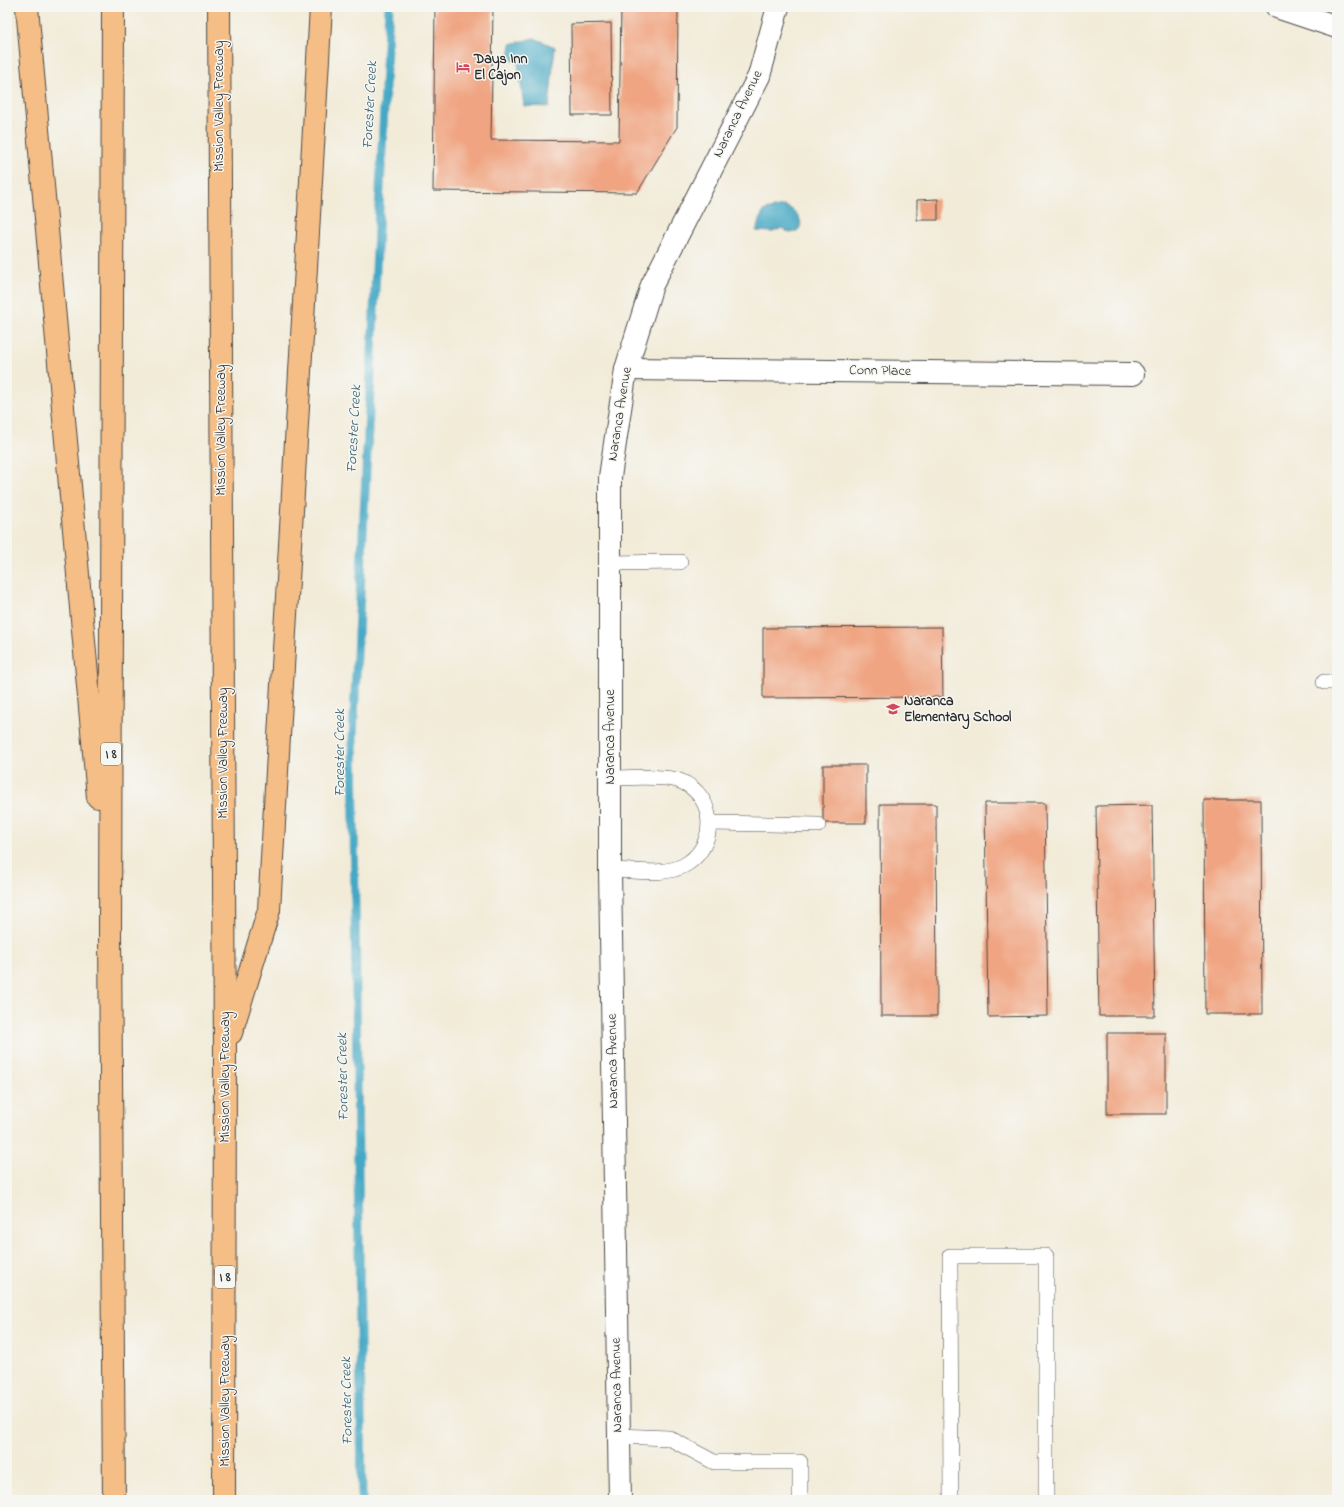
<svg xmlns="http://www.w3.org/2000/svg" width="1344" height="1507" font-family="'Indie Flower',sans-serif">
  <rect width="100%" height="100%" fill="#f6f6f2"/>
  <filter id="ink" filterUnits="userSpaceOnUse"><feTurbulence type="fractalNoise" baseFrequency=".025" numOctaves="2"/><feDisplacementMap in="SourceGraphic" scale="8" xChannelSelector="R" yChannelSelector="G"/><feConvolveMatrix kernelMatrix="1 2 1 2 8 2 1 2 1" color-interpolation-filters="sRGB"/></filter>
  <filter id="wash" filterUnits="userSpaceOnUse"><feTurbulence type="fractalNoise" baseFrequency=".012" numOctaves="4" result="noise"/><feDisplacementMap in="SourceGraphic" scale="16" xChannelSelector="R" yChannelSelector="G"/><feGaussianBlur stdDeviation="0.9" result="paint"/><feColorMatrix in="noise" values="0 0 0 0 0 0 0 0 0 0 0 0 0 0 0 0 0 1.4 0 .05"/><feComposite in="paint" operator="in"/></filter>
  <g filter="url(#wash)">
    <rect width="100%" height="100%" fill="#f2ebd8"/>
    <g fill="#45a8c5" stroke="#386a78">
      <path d="M 534,38 L 555,47 L 549,107 L 524,106 L 518,63 L 509,58 L 511,44 Z"/>
      <path d="M 783,206 C 800,209 809,231 790,233 L 782,228 L 773,232 L 756,231 L 760,218 L 765,210 Z"/>
    </g>
    <g fill="none" stroke-linecap="round" stroke-linejoin="round">
      <path stroke="#45a8c5" stroke-width="9" d="M 362,1500 L 353,736 L 389,7"/>
    </g>
    <g id="blocks">
      <g fill="#f0a481">
        <path d="M 435,7 L 493,7 L 491,140 L 619,141 L 621,7 L 678,7 L 677,127 L 637,193 L 433,191 Z"/>
        <path d="M 611,23 L 612,115 L 572,115 L 571,24 Z"/>
        <path d="M 938,199 L 938,220 L 917,220 L 917,200 Z"/>
        <path d="M 942,627 L 943,697 L 763,698 L 763,628 Z"/>
        <rect x="823" y="765" width="43" height="58"/>
        <path d="M 1204,800 L 1261,800 L 1262,1014 L 1205,1014 Z"/>
        <path d="M 985,803 L 1045,803 L 1048,1016 L 988,1017 Z"/>
        <path d="M 880,804 L 936,804 L 937,1016 L 881,1016 Z"/>
        <path d="M 1152,805 L 1155,1016 L 1099,1016 L 1096,806 Z"/>
        <rect x="1107" y="1033" width="59" height="81"/>
      </g>
    </g>
  </g>
  <g filter="url(#ink)">
    <use href="#blocks" fill-opacity="0" stroke="#494845" stroke-width="1"/>
    <g fill="none" stroke-linecap="round" stroke-linejoin="round">
      <g stroke="#494845" stroke-width="16">
        <g id="service">
          <path d="M 610,563 L 680,562"/>
          <path d="M 1324,682 L 1337,682"/>
          <path d="M 610,778 C 628,778 664,775 680,781 C 718,796 718,848 683,866 C 663,876 632,870 610,870"/>
          <path d="M 710,823 L 818,825"/>
          <path d="M 618,1436 L 669,1438 L 714,1462 L 800,1462 L 800,1500"/>
          <path d="M 951,1500 L 950,1256 L 1046,1256 L 1046,1500"/>
        </g>
      </g>
      <g stroke="#494845" stroke-width="24">
        <g id="minor">
          <path d="M 1277,7 L 1337,27"/>
          <path d="M 626,369 L 1133,374"/>
          <path d="M 620,1500 L 610,870 L 610,477 L 626,369 L 652,285 L 759,76 L 778,7"/>
        </g>
      </g>
      <g stroke="#494845" stroke-width="24">
        <g id="motorway">
          <path d="M 27,7 L 98,797"/>
          <path d="M 113,7 L 110,932 L 114,1500"/>
          <path d="M 219,7 L 225,1054 L 224,1500"/>
          <path d="M 231,1033 L 269,910 L 321,7"/>
        </g>
      </g>
      <use href="#service" stroke="#fff" stroke-width="15"/>
      <use href="#minor" stroke="#fff" stroke-width="22"/>
      <use href="#motorway" stroke="#f5be86" stroke-width="22"/>
    </g>
  </g>
  <defs>
    <g id="hotel-bare" transform="scale(1.08)"><path d="M-6-4.5h1.5V1H6V5H4.5V3h-9V5H-6ZM-4 0a1.8 1.8 0 1 1 3.6 0ZM.5 0V-2.5h3Q6-2.5 6 0Z" fill="#d1495b" stroke="#f6f6f2" stroke-width="2.5" paint-order="stroke"/></g>
    <g id="school-bare" transform="scale(1.08)"><path d="M0-5L7-2L0 1L-7-2ZM-4 1L0 2.5L4 1V4Q0 6-4 4Z" fill="#d1495b" stroke="#f6f6f2" stroke-width="2.5" paint-order="stroke"/></g>
  </defs>
  <g fill-rule="evenodd">
    <use href="#hotel-bare" x="463" y="67"/>
    <use href="#school-bare" x="893" y="709"/>
  </g>
  <g text-anchor="middle" dominant-baseline="central" stroke-width="3" stroke-linejoin="round" paint-order="stroke">
    <g fill="#f6f6f2" stroke="#686867" stroke-width="1">
      <rect x="101" y="743" width="20" height="22" rx="3"/>
      <rect x="215" y="1266" width="20" height="22" rx="3"/>
    </g>
    <g font-size="13" font-weight="bold" fill="#2b2b2b">
      <text x="111" y="754">I 8</text>
      <text x="225" y="1277">I 8</text>
    </g>
    <g font-size="14" font-weight="bold" fill="#2b2b2b" stroke="#f6f6f2" text-anchor="start">
      <text x="474" y="59">Days Inn<tspan x="474" dy="16">El Cajon</tspan></text>
      <text x="904" y="701">Naranca<tspan x="904" dy="16">Elementary School</tspan></text>
    </g>
    <g font-size="14" fill="#2b2b2b" stroke="#f6f6f2">
      <text transform="translate(219 106) rotate(-90)">Mission Valley Freeway</text>
      <text transform="translate(738 114) rotate(-64)">Naranca Avenue</text>
      <text transform="translate(880 371) rotate(1)">Conn Place</text>
      <text transform="translate(620 414) rotate(-81)">Naranca Avenue</text>
      <text transform="translate(221 430) rotate(-90)">Mission Valley Freeway</text>
      <text transform="translate(610 737) rotate(-90)">Naranca Avenue</text>
      <text transform="translate(223 753) rotate(-90)">Mission Valley Freeway</text>
      <text transform="translate(613 1061) rotate(-91)">Naranca Avenue</text>
      <text transform="translate(225 1077) rotate(-90)">Mission Valley Freeway</text>
      <text transform="translate(617 1385) rotate(-91)">Naranca Avenue</text>
      <text transform="translate(225 1401) rotate(-90)">Mission Valley Freeway</text>
    </g>
    <g font-size="15" font-style="italic" fill="#355d69" stroke="#f6f6f2">
      <text transform="translate(370 105) rotate(-87)">Forester Creek</text>
      <text transform="translate(354 429) rotate(-87)">Forester Creek</text>
      <text transform="translate(340 753) rotate(-90)">Forester Creek</text>
      <text transform="translate(343 1077) rotate(-91)">Forester Creek</text>
      <text transform="translate(347 1401) rotate(-91)">Forester Creek</text>
    </g>
  </g>
  <rect width="1344" height="1507" fill="none" stroke="#f6f6f2" stroke-width="24"/>
</svg>
